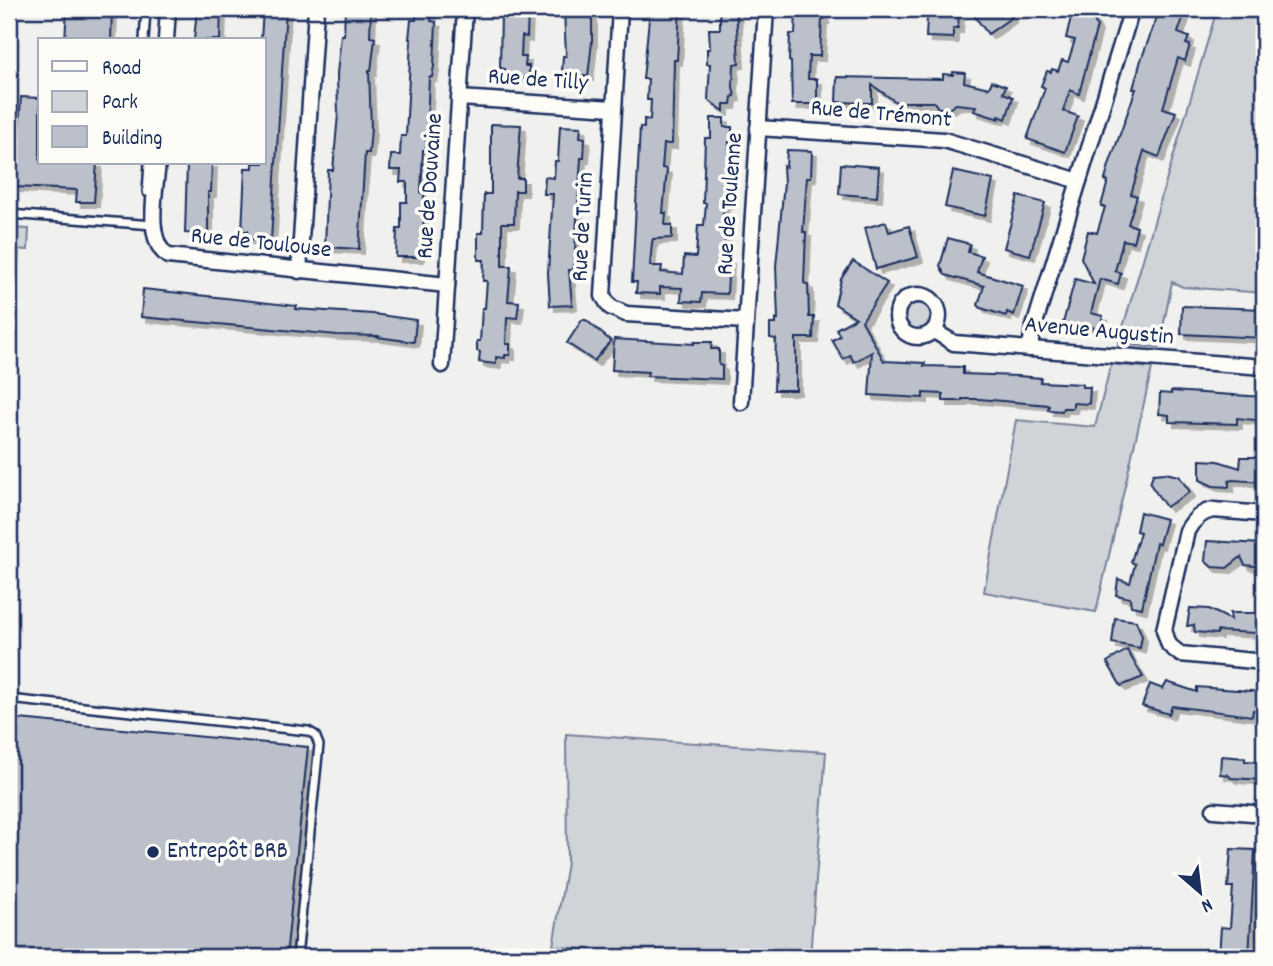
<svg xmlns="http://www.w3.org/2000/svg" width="1273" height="966" font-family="Dekko,sans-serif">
  <defs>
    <filter id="shadow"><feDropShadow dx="5" dy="5" stdDeviation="0" flood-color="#0004"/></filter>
  </defs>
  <rect width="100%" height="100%" fill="#f0f0ee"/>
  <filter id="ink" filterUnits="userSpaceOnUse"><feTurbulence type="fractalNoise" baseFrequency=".0143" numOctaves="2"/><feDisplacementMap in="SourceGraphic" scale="14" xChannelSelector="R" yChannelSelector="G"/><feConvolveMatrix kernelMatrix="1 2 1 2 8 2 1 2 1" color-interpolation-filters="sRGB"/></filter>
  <g filter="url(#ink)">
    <g fill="#d0d3d8" stroke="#76819b" stroke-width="2">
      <path d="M 1217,9 L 1264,9 L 1264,293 L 1183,287 L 1172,282 L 1159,348 L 1118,344 Z"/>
      <path d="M 9,228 L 29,229 L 28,250 L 9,249 Z"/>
      <path d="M 9,252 L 19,253 L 16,283 L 9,282 Z"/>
      <path d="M 9,285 L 17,286 L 14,316 L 9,315 Z"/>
      <circle cx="919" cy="316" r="15"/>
      <path d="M 1111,364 L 1152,368 L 1096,612 L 984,592 L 1016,420 L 1095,427 Z"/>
      <path d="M 566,734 L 826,752 L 810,957 L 663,957 L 553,946 L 567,863 Z"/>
    </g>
    <g fill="#bbc0ca" stroke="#1b2f5e" stroke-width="2" filter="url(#shadow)">
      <path d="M 67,9 L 112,9 L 111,40 L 65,40 Z"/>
      <path d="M 197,9 L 221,9 L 220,40 L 194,40 Z"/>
      <path d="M 263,9 L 286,9 L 271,240 L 247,239 L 248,231 L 242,231 L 245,168 L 253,168 L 253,163 L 264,163 L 264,40 L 261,40 Z"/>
      <path d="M 345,9 L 371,9 L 370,37 L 375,38 L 371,71 L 369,71 L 371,128 L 369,153 L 365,153 L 359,249 L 325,247 L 328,170 L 333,170 L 338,114 L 337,74 L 341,35 L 344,35 Z"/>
      <path d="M 505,9 L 528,9 L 527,37 L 522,36 L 521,57 L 526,57 L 525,66 L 529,66 L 529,79 L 505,78 L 505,69 L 500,68 L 501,12 L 505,12 Z"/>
      <path d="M 564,9 L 592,9 L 592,42 L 588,76 L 584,76 L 584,81 L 564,79 L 565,72 L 562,72 L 563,56 L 566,56 Z"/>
      <path d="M 650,9 L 680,9 L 677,60 L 674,60 L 672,144 L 664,144 L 662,168 L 667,169 L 663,213 L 666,213 L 665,225 L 672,225 L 672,238 L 653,239 L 652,243 L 650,266 L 662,266 L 661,272 L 683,274 L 684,256 L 696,257 L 698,225 L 704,225 L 706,203 L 703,203 L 705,138 L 711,138 L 711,118 L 724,118 L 724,127 L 732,127 L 732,142 L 729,142 L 728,204 L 724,204 L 722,227 L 726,227 L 724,259 L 729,259 L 727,294 L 702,293 L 701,302 L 681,301 L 682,288 L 660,287 L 660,294 L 636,293 L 637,282 L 632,282 L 640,127 L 644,128 L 644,119 L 650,120 L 651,100 L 647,100 L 648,79 L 643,79 Z"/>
      <path d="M 720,9 L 736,9 L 739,63 L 734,64 L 733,87 L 735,96 L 732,97 L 731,104 L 724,104 L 724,111 L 708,100 L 710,64 L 707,64 L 707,49 L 710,49 L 709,29 L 720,29 Z"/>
      <path d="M 796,9 L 824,9 L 824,19 L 822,19 L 820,56 L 809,56 L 808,79 L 817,79 L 817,104 L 792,104 L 791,62 L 789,61 L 790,34 L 795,34 Z"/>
      <path d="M 980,9 L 1006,9 L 1012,17 L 988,34 L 973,14 Z"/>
      <path d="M 1073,9 L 1088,9 L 1097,26 L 1079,94 L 1070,90 L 1063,111 L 1078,116 L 1065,152 L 1027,139 L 1045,88 L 1041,86 L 1047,71 L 1051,72 L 1052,69 L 1058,71 L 1062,60 L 1068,62 L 1075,40 L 1066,38 Z"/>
      <path d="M 1160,9 L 1186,9 L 1178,33 L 1189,37 L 1186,44 L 1190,45 L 1185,61 L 1178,58 L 1163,108 L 1176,112 L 1159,157 L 1144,151 L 1131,194 L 1137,196 L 1128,224 L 1137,227 L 1133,242 L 1123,240 L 1115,271 L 1121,273 L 1118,284 L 1100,279 L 1091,313 L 1103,316 L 1099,329 L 1081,324 L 1079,328 L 1063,323 L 1075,279 L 1094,284 L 1081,258 L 1088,231 L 1097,233 L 1105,207 L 1101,206 L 1108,181 L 1105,180 L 1109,165 L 1136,89 L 1133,89 L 1141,60 Z"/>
      <path d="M 417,10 L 432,12 L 431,21 L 436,22 L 434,66 L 432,77 L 429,77 L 426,150 L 423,150 L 421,193 L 424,193 L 423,251 L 419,251 L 419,257 L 396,257 L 397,229 L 401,229 L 401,202 L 407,202 L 407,182 L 400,182 L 401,170 L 390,170 L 391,155 L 400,155 L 401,136 L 406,136 L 411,39 L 409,39 L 411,20 L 416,20 Z"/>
      <path d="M 933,12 L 959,13 L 958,28 L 953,28 L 953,38 L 926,37 L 927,18 L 933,16 Z"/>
      <path d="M 953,72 L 965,73 L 964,82 L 989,88 L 992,81 L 1006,86 L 1003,93 L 1013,97 L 1006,119 L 999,116 L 999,119 L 974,111 L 976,106 L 956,104 L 950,108 L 938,108 L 934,102 L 896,102 L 872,85 L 872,103 L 836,102 L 837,77 L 943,79 L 943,74 L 953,75 Z"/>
      <path d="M 21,97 L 40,98 L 40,163 L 97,163 L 94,202 L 76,202 L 77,190 L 15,187 Z"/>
      <path d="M 491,124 L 521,125 L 517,178 L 523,178 L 523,191 L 515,191 L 514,223 L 502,223 L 502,266 L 511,266 L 508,301 L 519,302 L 517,318 L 507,317 L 506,344 L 510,344 L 510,355 L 505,355 L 505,358 L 496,357 L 496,364 L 479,362 L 480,352 L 477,351 L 477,341 L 480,341 L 482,308 L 485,308 L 487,281 L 483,281 L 484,260 L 478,260 L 478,233 L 483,233 L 484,194 L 491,194 Z"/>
      <path d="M 560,126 L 581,127 L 580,137 L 585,138 L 584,158 L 581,158 L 575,250 L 578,253 L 577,260 L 574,261 L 573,270 L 569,270 L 572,305 L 550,306 L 548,273 L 553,194 L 544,194 L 545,177 L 554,178 L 555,161 L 558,161 Z"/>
      <path d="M 787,150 L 812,151 L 811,177 L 807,177 L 803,232 L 806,232 L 804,283 L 808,285 L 809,317 L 814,317 L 813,338 L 796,338 L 796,390 L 774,390 L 776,339 L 770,338 L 770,324 L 776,324 L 776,319 L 778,319 L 776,266 L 784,183 L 783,166 L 786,167 Z"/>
      <path d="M 187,163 L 212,163 L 211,192 L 208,192 L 208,234 L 185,233 Z"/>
      <path d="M 841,164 L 879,167 L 877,197 L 839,194 Z"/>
      <path d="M 953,171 L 993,180 L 985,216 L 945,207 Z"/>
      <path d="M 1018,196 L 1045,203 L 1030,255 L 1004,248 Z"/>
      <path d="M 886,222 L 889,232 L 909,226 L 918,257 L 876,269 L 865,228 Z"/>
      <path d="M 948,238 L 970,244 L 968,252 L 982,256 L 977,272 L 1023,286 L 1014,315 L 1007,312 L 1006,316 L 981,308 L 978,305 L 984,286 L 945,275 L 940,266 Z"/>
      <path d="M 853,261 L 887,283 L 862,321 L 884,361 L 925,363 L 924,366 L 963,367 L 963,374 L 1018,376 L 1041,378 L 1040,382 L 1082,384 L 1082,387 L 1090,387 L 1089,404 L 1073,403 L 1073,408 L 1063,408 L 1062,411 L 1048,410 L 1049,405 L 979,399 L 962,399 L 962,401 L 943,401 L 943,394 L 923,393 L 923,398 L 869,395 L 872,352 L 854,362 L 850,355 L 843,359 L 832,340 L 840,336 L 836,329 L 856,318 L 835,304 L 841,279 Z"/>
      <path d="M 143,289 L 297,306 L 296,309 L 373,314 L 416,320 L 414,342 L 377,337 L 378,336 L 337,335 L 141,317 Z"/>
      <path d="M 1182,306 L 1264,309 L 1264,338 L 1181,334 Z"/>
      <path d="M 582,320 L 586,320 L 611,341 L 594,361 L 567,343 Z"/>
      <path d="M 614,339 L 694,344 L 694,342 L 712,342 L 711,349 L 719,349 L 719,365 L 722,366 L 722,379 L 647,376 L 648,372 L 612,370 Z"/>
      <path d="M 1171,391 L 1264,397 L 1264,421 L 1237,418 L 1237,424 L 1169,422 L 1169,415 L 1159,414 L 1160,393 L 1171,394 Z"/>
      <path d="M 1241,457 L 1264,457 L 1264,482 L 1232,480 L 1229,481 L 1229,487 L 1213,486 L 1200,480 L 1200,460 L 1218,461 L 1240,468 Z"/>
      <path d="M 1165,473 L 1179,476 L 1190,492 L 1166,507 L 1150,484 L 1153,474 Z"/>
      <path d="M 1140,512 L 1166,519 L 1159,544 L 1156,543 L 1142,608 L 1131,606 L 1130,598 L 1116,595 L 1118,579 L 1130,583 L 1135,564 L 1131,562 L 1140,532 L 1136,531 Z"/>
      <path d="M 1207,541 L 1263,544 L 1262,567 L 1245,565 L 1241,557 L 1227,568 L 1212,567 L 1205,561 Z"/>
      <path d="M 1190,608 L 1209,609 L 1231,620 L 1230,613 L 1257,613 L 1256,633 L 1217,631 L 1217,634 L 1195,632 L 1194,625 L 1187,626 Z"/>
      <path d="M 1115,618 L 1136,621 L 1142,636 L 1140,648 L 1112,643 Z"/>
      <path d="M 1127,650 L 1143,677 L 1121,686 L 1107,662 Z"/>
      <path d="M 1167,682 L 1197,692 L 1197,687 L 1264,692 L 1264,712 L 1253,710 L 1252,716 L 1172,706 L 1169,714 L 1142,706 L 1150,684 L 1163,689 Z"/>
      <path d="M 9,718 L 308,747 L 286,957 L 9,957 Z"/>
      <path d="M 1221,756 L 1245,758 L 1245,761 L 1264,762 L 1264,780 L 1231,778 L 1228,775 L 1220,774 Z"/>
      <path d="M 1231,849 L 1255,850 L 1249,957 L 1219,956 L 1221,927 L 1230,928 L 1233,887 L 1228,887 Z"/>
    </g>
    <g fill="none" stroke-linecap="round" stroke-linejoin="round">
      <g stroke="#1b2f5e" stroke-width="12">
        <g id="lane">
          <path d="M 144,40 L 146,9"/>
          <path d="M 149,163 L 147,192 L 155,192"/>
          <path d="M 9,214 L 153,225"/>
          <path d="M 9,699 L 308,731 L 315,735 L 319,745 L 297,957"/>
        </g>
      </g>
      <g stroke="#1b2f5e" stroke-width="19">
        <g id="street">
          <path d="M 620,9 L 603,296 L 610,307 L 626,314 L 746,321"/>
          <path d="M 166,40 L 168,9"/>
          <path d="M 459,98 L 613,108"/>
          <path d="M 758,128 L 944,140 L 1079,181"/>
          <path d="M 158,163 C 156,188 144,240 168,256 L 447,285"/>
          <path d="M 299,271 L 316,9"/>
          <circle cx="918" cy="316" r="21"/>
          <path d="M 934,331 L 954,343 L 1264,367"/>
          <path d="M 1030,349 L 1032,333 L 1132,9"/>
          <path d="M 442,365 L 465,9"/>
          <path d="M 741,402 L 766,9"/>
          <path d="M 1264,514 L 1213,510 C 1201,512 1193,520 1187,531 L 1164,630 L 1169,645 L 1180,654 L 1264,662"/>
          <path d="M 1214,810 L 1264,814"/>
        </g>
      </g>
      <use href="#lane" stroke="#fdfcf7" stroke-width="7"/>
      <use href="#street" stroke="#fdfcf7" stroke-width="14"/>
    </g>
  </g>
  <circle fill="#1b2f5e" stroke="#fdfcf7" stroke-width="2.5" cx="153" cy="852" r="7"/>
  <g text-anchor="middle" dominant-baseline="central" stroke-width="7" stroke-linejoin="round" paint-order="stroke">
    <g font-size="24" fill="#1b2f5e" stroke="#fdfcf7">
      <text transform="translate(538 81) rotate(4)">Rue de Tilly</text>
      <text transform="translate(881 115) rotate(5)">Rue de Trémont</text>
      <text transform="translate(431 186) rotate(-86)">Rue de Douvaine</text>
      <text transform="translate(731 204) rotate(-86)">Rue de Toulenne</text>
      <text transform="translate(584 227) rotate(-87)">Rue de Turin</text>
      <text transform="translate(261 244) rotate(6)">Rue de Toulouse</text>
      <text transform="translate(1099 332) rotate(5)">Avenue Augustin</text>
    </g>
    <g font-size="24" fill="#1b2f5e" stroke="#fdfcf7" text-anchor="start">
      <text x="167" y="852">Entrepôt BRB</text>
    </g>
  </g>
  <rect width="1273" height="966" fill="none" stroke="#fdfcf7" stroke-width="35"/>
  <rect x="18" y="18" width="1238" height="931" fill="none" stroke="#1b2f5e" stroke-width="2.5" filter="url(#ink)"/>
  <rect x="38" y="38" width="228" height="126" fill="#fdfcf7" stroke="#a3aaba" stroke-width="2"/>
  <rect x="52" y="61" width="35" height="10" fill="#fdfcf7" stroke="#a3aaba" stroke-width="2"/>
  <text x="102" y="74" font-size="21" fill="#1b2f5e">Road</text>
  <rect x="52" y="91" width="35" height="21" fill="#d0d3d8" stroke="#a3aaba" stroke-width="2"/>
  <text x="102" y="108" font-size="21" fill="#1b2f5e">Park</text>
  <rect x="52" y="126" width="35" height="21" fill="#bbc0ca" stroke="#a3aaba" stroke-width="2"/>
  <text x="102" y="144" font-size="21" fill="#1b2f5e">Building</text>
  <g transform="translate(1200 892) rotate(152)" stroke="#fdfcf7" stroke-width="5" paint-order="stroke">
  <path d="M0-5L12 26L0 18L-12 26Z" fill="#1b2f5e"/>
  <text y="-10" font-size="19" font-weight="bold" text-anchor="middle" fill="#1b2f5e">N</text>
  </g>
</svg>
